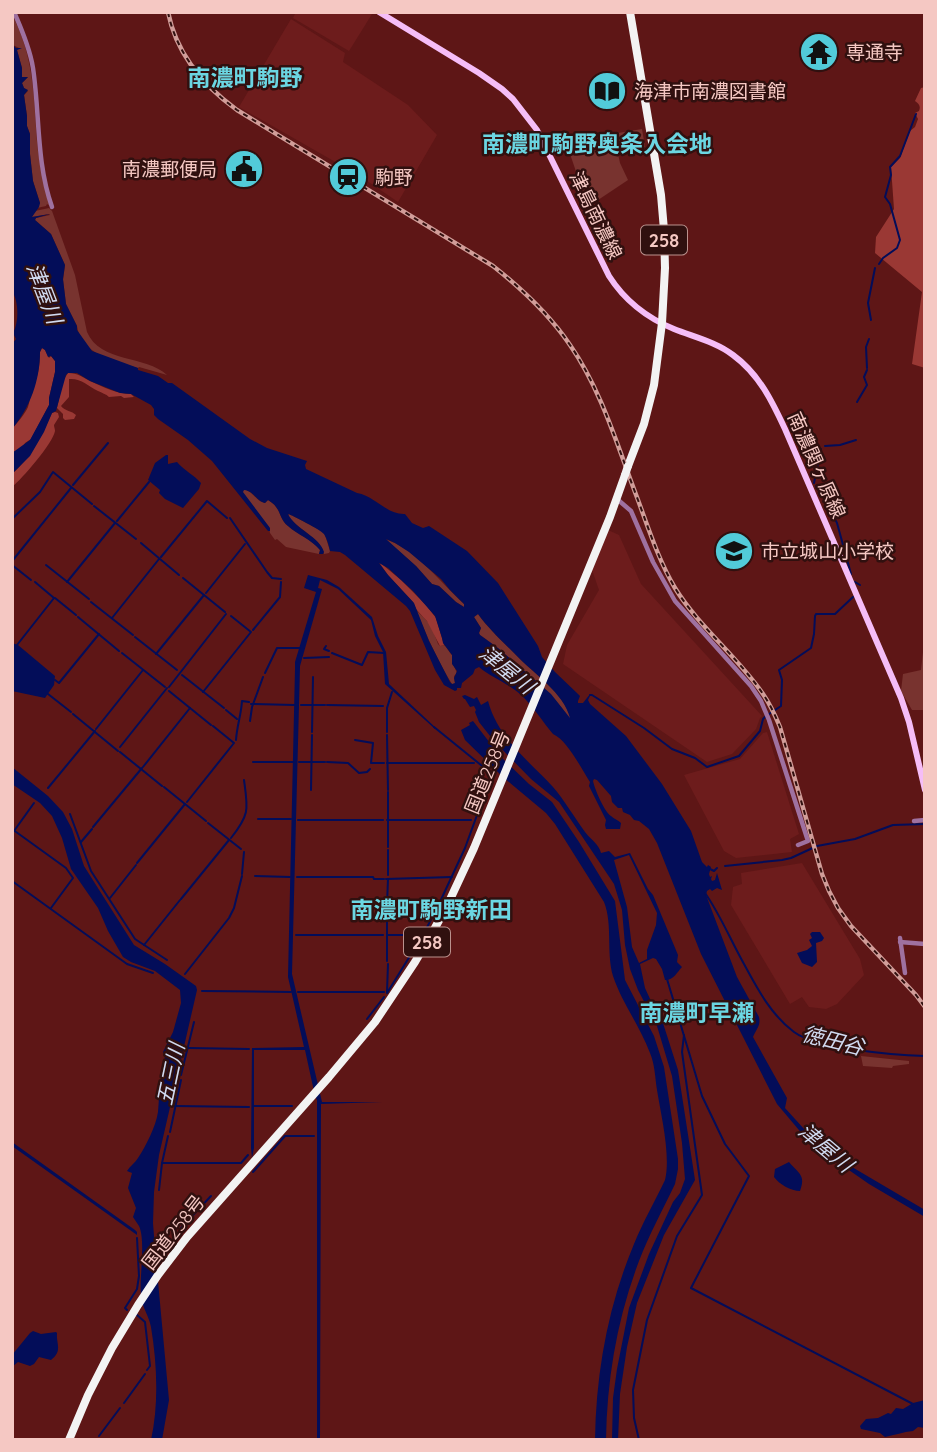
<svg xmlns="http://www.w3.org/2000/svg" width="937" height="1452" font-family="Quicksand,'Noto Sans JP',sans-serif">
  <rect width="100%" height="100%" fill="#5e1616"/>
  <g fill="#6d1c1c">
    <path d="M 296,12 L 370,12 L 372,14 L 349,51 L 293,18 Z"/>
    <path d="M 291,19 L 345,53 L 343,62 L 408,105 L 437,135 L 398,202 L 360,176 L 239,107 Z"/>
    <path d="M 608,530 L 619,535 L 641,584 L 762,716 L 760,718 L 756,729 L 732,754 L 707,762 L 563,664 L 567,645 L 599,590 L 592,570 Z"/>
    <path d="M 767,732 L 799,834 L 790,839 L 792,852 L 736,858 L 724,851 L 684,775 L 740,759 L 763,733 Z"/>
    <path d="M 802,863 L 860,959 L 864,975 L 837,1004 L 826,1009 L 809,1007 L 802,997 L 790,1004 L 731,905 L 733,887 L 742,884 L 741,873 Z"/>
  </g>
  <g fill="#78332f">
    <path d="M 12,15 C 34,55 34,98 37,142 C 39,164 44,185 50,206 L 47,204 L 46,206 L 37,208 L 40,203 L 33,181 L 30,154 L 30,134 L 27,126 L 27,116 L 24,95 L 28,91 L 24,88 L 22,83 L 28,77 L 22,77 L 22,68 L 17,50 L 19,48 L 13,45 Z"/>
    <path d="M 642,129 L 645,147 L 620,149 L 618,133 Z"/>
    <path d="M 616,145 L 620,163 L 628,180 L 595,202 L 587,199 L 584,195 L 569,151 Z"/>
    <path d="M 49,208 L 52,211 L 75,275 L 87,332 C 100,363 146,355 167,375 L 139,367 L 138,368 C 115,362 81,354 77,326 L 66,304 L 63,280 L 65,265 L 51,234 L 35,220 L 36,218 L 50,215 L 49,214 L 32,217 L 35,211 Z"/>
    <path d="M 245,489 C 254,493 256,501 265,503 L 268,500 C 282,508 278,518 288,526 C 298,535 312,539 320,550 L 319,554 L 286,547 L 277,539 L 275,540 L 270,533 L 269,527 L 243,494 L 242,491 Z"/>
    <path d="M 289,514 L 322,531 L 325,535 L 330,551 L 329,553 L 324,554 C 322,539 297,529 288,516 Z"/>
    <path d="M 385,539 C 416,549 440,582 464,604 L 464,607 L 456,602 L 439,586 L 432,584 L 416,566 Z"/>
    <path d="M 416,610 L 431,625 L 438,644 L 440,646 L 444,645 C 447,647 448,651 452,655 L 452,662 L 457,673 L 454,676 L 455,684 L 452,684 C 438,662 426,634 416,610 Z"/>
    <path d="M 478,614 C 488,628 503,642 516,655 C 535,675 562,691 571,718 L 569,719 C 560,703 549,694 536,682 C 518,665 500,649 480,635 L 479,633 L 481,628 L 474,617 Z"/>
    <path d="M 924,643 L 925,710 L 912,710 L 901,691 L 903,674 L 921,670 Z"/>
    <path d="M 861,1056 L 909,1061 L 909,1064 L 893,1066 L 892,1068 L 863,1066 Z"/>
  </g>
  <g fill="#9a3834">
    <path d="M 925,87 L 925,368 L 912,364 L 922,292 L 875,253 L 876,237 L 894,209 L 891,167 L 900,158 L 910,131 L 915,127 L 918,119 L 915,113 L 919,111 C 921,106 919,104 915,101 L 921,88 Z"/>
    <path d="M 42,348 L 45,350 L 49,358 L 51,356 L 55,361 L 55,372 L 49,398 L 49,405 L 31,439 L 25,443 L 23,447 L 12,453 L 12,429 C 17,423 25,414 28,407 C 30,401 30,395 32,390 C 38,377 40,366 40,352 Z"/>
    <path d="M 68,373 C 78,373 82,377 90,381 C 103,387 117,394 131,394 L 134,397 L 124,398 L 121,396 L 109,397 C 106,394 102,393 98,391 C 88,386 81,378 69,379 L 69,397 L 61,406 C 65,411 72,411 76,415 L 74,419 L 65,420 L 63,418 L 63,414 L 57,408 L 63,381 Z"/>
    <path d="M 55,412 L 58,413 L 59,417 L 54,425 C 54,427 55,429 55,431 C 53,443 22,479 12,487 L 12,474 C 31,457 42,435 52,413 Z"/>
    <path d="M 378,561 L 401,580 L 426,605 L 436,618 L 444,645 L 440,646 L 427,621 L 423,617 L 416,609 L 413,602 L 388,575 Z"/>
  </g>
  <g fill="#030d59" fill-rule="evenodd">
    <path d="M 12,36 L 13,45 L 16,48 L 22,48 L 17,50 L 22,68 L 22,77 L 28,77 L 22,83 L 24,88 L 28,90 L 24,95 L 27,116 L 27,126 L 30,134 L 30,154 L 33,181 L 40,203 L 39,207 L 32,217 L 50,214 L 36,218 L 35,220 L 51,234 L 65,265 L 63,279 L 66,304 L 77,326 L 77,330 L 92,351 L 138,368 L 138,370 L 158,376 L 168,383 L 172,383 L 250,439 L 267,448 L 307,461 L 305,465 L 306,469 L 357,493 C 375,496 387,515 405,514 L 412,523 L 423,528 L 429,526 L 467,551 L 498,583 L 538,646 L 542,657 L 555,672 L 578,694 L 580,696 L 578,701 L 578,703 L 583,703 L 590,694 L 590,696 L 588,700 L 590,704 L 626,736 L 662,784 L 691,831 L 702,862 L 707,867 L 708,865 L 711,867 L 709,874 L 710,877 L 712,876 L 711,879 L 712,881 L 715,880 L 717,873 L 722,890 L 717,888 L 712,891 L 710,889 L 707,891 L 706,895 L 737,977 L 759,1017 C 761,1026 756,1029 753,1037 L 787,1098 L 785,1108 L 815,1141 L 826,1147 L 852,1167 L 925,1210 L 925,1217 L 869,1184 L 823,1152 L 804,1136 L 777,1104 L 701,954 L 657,843 L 649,829 L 639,821 L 634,820 L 630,815 L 623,812 L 622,808 L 618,808 L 612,802 L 611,796 L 597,780 L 594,779 L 593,781 C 595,790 604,811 611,816 C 614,819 618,820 621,823 L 620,829 L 606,829 L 605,825 L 606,820 L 589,786 L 590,782 C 581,768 567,740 553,734 C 542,721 533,706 521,695 C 508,683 492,678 479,667 L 475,669 L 473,674 L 462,683 L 461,688 L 457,688 L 457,690 L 455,691 L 444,685 L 435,670 L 410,611 L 406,606 L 345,555 L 340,552 L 330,551 C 329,546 327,539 324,534 C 321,530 292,515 288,514 C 295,529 320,537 324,552 L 323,554 L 319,554 L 320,550 C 311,539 298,535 288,526 C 278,518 282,508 268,500 L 265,503 C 256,501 254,491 244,490 L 243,492 L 270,528 L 270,531 L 268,531 L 212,461 L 188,440 L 158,419 L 154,415 L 154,409 L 151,405 L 131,394 L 120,393 L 90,381 L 77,373 L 68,373 L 66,375 L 56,411 L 52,413 L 44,432 L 30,456 L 12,474 L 12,453 L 30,440 L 49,405 L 49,398 L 55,372 L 55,361 L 51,356 L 48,357 L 45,350 L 42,348 L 40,352 C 40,380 30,408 12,429 L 12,344 L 16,339 L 13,333 C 19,322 19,302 12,291 ZM 386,539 L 395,543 L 409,552 L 441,579 L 450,590 L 464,604 L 464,607 L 456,602 L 439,586 L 432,584 L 416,566 ZM 379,563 L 388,568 L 413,591 L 435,616 L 442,638 L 443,643 L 452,655 L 452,664 L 457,671 L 454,678 L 455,683 L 452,684 L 450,682 L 429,641 L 414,603 L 388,575 ZM 478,614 C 488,628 503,642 516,655 C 534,674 564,693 570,718 L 551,694 L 498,648 L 480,635 L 479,633 L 481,628 L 474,617 Z"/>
    <path d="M 166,455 L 168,455 L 168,464 L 177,462 C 185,471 194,475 201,483 L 199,489 L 183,508 L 165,499 L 159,493 L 160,490 L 148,480 L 155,463 Z"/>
    <path d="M 308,575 L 327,580 L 339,587 L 372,617 L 378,636 L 386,652 L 389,684 L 436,728 L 435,729 L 385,684 L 383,652 L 375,636 L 371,620 L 338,589 L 320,580 L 318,588 L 322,589 L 300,666 L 292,974 L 322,1102 L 382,1102 L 321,1104 L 320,1440 L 317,1440 L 317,1100 L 315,1096 L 305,1050 L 254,1050 L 254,1148 L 252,1158 L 251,1148 L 252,1048 L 304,1047 L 288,977 L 295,669 L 295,662 L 316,592 L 304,588 Z"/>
    <path d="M 12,643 L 18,645 L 55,676 L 54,685 L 45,698 L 12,691 Z"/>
    <path d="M 465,695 L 474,699 L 477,697 L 481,705 L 488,701 C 498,738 528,760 553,787 C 565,801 574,817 585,832 C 590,839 599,844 601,853 L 609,851 L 615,857 L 630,853 L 648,889 L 653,895 L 678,955 L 677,962 L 682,967 C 677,972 674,980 665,980 L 662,969 L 656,959 L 653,958 L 640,964 L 645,988 L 651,1001 L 657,1007 L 662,1020 L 678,1070 L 695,1180 L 664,1235 L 637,1303 L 627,1347 L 620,1394 L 618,1440 L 612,1440 L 613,1398 L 617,1369 L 629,1308 L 649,1254 L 673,1202 L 680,1193 L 685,1179 L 682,1143 L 672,1076 L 657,1026 L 638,990 L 630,969 L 625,945 L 622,910 L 614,884 L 559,802 L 531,779 L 494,741 L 479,722 L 475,712 L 476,710 L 474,706 L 470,707 L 465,699 L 464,699 L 462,696 ZM 629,855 L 657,913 L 656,925 L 647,950 L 647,959 L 639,963 L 632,947 L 627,907 L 614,860 Z"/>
    <path d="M 473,721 L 500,756 L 529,784 L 552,802 L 579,842 L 615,901 L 625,980 L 654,1036 L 664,1067 L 678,1159 L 678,1169 L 675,1184 C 663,1209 649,1235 639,1261 C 617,1319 607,1379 606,1440 L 595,1440 C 596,1372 608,1306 634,1244 C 643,1222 655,1201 665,1180 C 671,1156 661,1115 657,1090 C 655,1077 655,1065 650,1053 C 640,1026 622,1003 613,976 C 606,952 613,925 604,902 L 555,824 L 546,813 L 504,778 L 465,740 L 461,730 L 470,725 L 469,723 Z"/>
    <path d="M 12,767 L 48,796 L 63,812 L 72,829 L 84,866 L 134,945 L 165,964 L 196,986 L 197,990 L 159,1155 L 154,1192 L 153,1223 L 155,1249 L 169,1400 L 162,1440 L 151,1440 C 159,1404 157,1363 151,1327 C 149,1316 142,1307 141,1296 C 139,1279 146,1241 139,1226 C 137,1223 135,1220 133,1217 L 136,1208 L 128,1188 L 132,1173 L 127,1171 C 130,1166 135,1163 138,1158 C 146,1146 156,1126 158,1112 C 159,1101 159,1090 161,1078 C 162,1068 168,1061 163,1052 L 173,1032 L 181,1003 L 180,990 L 155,971 L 131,962 L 123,957 L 108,931 L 98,908 L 71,869 L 62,838 L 52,816 L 40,803 L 12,784 Z"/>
    <path d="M 812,932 L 820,932 L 824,938 L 822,941 L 816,943 L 817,962 L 812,967 L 802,963 L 797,953 L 807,950 L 812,946 L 809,940 L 812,938 L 810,934 Z"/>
    <path d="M 12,1142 L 135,1230 L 137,1232 L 137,1235 L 12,1146 Z"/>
    <path d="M 789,1162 C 799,1174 806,1175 800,1191 C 791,1191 779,1184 774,1177 L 775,1169 Z"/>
    <path d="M 33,1331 L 41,1334 L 56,1332 L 57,1333 C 56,1344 63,1351 51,1360 L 39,1357 L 34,1364 L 30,1366 L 18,1362 L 12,1367 L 12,1355 L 30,1333 Z"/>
    <path d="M 925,1400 L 925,1428 L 918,1427 L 913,1431 C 903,1432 895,1435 885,1437 L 880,1433 L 861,1429 L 860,1426 L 866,1419 L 878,1418 L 888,1413 L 891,1414 L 896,1408 L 903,1409 L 913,1403 Z"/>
  </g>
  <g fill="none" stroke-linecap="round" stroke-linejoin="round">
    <g stroke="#030d59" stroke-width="2">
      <path d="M 879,264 L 883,258 L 897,248 L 900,240 L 890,204 L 885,197 L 891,175 L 890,167 L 900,156 L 916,114"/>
      <path d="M 871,320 L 868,303 L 875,268"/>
      <path d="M 867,368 L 866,347 L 869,339"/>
      <path d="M 857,402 L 867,385 L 864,377 L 867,370"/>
      <path d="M 825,446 L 840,445 L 856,440"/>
      <path d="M 814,483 L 821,449"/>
      <path d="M 73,485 L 108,443"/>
      <path d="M 816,486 L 821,493"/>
      <path d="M 823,496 L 837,523 L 851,574"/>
      <path d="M 94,506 L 136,539"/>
      <path d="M 230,518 L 267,572 L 272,578 L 281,579"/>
      <path d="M 12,519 L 40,492 L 53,472 L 92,504"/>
      <path d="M 117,521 L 149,482"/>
      <path d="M 141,543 L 179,575"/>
      <path d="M 161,557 L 207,501 L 227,518"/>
      <path d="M 13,560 L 71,488"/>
      <path d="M 12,565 L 31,580"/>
      <path d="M 46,565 L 89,599"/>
      <path d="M 183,578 L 225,612"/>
      <path d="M 67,582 L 115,523"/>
      <path d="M 855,582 L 860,585"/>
      <path d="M 206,593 L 245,544"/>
      <path d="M 55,598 L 76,615"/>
      <path d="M 91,602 L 133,635"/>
      <path d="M 78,617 L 119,651"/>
      <path d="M 112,618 L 159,559"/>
      <path d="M 253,630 L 280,597 L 281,582"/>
      <path d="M 135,637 L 177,670"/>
      <path d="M 17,645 L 54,598 L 35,582"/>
      <path d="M 326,646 L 324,649 L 329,651"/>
      <path d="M 122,653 L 165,687"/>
      <path d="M 332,653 L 362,665 L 368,652 L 384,653"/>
      <path d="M 156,654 L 204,595"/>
      <path d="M 304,658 L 329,657"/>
      <path d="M 265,673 L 277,648 L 300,648"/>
      <path d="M 182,675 L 224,708"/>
      <path d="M 55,680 L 59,683 L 99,634"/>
      <path d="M 169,687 L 226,614"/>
      <path d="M 169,691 L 211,725"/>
      <path d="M 203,692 L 251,632 L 231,616"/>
      <path d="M 48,694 L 71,712"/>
      <path d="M 590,695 L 592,695 L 644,728 L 672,749 L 695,758 L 707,767 L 739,756 L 760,731 L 763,719 L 766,716 L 781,706 L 782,680 L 779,670 L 811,648 L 814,634 L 815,616 L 816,614 L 835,614 L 853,597"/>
      <path d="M 251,704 L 294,705"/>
      <path d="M 301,705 L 325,705"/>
      <path d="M 327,705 L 383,706"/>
      <path d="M 226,710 L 237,719"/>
      <path d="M 73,714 L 118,751"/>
      <path d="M 250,721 L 252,707 L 263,677"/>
      <path d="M 434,727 L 492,774 L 465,848 L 439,904"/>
      <path d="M 96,729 L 143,670"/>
      <path d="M 312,732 L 313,677"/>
      <path d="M 387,732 L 387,708 L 392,692"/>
      <path d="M 387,735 L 388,790"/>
      <path d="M 236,740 C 237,725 241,716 242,701 L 249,702"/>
      <path d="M 355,740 L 373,743 L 371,763 L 384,763"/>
      <path d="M 120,747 L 167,688"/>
      <path d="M 120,752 L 162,786"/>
      <path d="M 253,762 L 293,762"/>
      <path d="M 299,762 L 325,762"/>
      <path d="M 327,762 L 348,763 L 359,773 L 367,772 L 370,769"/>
      <path d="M 387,763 L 474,763"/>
      <path d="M 143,767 L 190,708"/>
      <path d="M 164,787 L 206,821"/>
      <path d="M 48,788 L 95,731"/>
      <path d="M 311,790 L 312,735"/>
      <path d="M 187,802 L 234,743 L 213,726"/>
      <path d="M 70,814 L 91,871 L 135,939 L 167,960"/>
      <path d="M 258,819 L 291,819"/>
      <path d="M 298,820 L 383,820"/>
      <path d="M 387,820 L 471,820"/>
      <path d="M 208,823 L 241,849"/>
      <path d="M 93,827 L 142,768"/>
      <path d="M 12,829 L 66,868 L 73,878 L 51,908"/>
      <path d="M 14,831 L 34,803"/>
      <path d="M 231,838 C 250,814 248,809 244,780"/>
      <path d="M 81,842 L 92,829"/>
      <path d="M 388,847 L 388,792"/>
      <path d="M 388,850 L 388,875"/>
      <path d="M 137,863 L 185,804"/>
      <path d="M 725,866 L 782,860 L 791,858 L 817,846 L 855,839 L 893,825 L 925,824"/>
      <path d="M 710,869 L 714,871 L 717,868"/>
      <path d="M 242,874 L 244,852"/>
      <path d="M 255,876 L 290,877"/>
      <path d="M 297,877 L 373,877 L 374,879 L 384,879"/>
      <path d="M 386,879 L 452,877"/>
      <path d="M 12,881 L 127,964 L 153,973"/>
      <path d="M 705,893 C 720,914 731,941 744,964 C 757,988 771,1015 794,1032 C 817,1049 895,1055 925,1056"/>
      <path d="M 110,898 L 136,865"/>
      <path d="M 181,899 L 229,840"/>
      <path d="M 387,905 L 388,879"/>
      <path d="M 296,935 L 383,935"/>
      <path d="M 387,935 L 423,935"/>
      <path d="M 144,945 L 180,900"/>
      <path d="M 387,961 L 387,907"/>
      <path d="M 185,974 L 229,918 L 234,908 L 242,876"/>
      <path d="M 667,979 L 702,1096 L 725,1144 L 749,1176 L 691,1288 L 913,1404"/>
      <path d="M 202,991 L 291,992"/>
      <path d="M 298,992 L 384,992"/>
      <path d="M 387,992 L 388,964"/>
      <path d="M 387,993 L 423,935 L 437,908"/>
      <path d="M 367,1019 L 384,997"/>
      <path d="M 188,1048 L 249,1049"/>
      <path d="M 181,1075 L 194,1022"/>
      <path d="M 175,1106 L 249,1107"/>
      <path d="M 254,1106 L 292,1106"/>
      <path d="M 170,1132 L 181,1080"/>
      <path d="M 162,1163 L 241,1163 L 248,1155"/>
      <path d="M 253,1172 L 285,1136 L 314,1136"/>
      <path d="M 159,1190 L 162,1163 L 168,1136"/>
      <path d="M 181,1228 L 211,1196"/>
      <path d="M 127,1310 L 125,1308 L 137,1289 L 139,1276 L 137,1238"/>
      <path d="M 137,1315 L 145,1322 L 150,1366 L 147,1370"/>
      <path d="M 124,1403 L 145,1374"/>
      <path d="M 99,1436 L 120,1408"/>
      <path d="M 639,1440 L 634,1418 L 633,1390 L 647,1320 L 677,1236 L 702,1195 L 682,1052 L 684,1035"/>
    </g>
    <g stroke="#9f71a0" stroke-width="4.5">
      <path d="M 14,12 C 22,30 30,49 33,68 C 40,115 36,162 52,207"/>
      <path d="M 617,499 L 631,511 L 653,562 L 675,601 L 751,686 L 761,701 L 769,720 L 808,841 L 798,845"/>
      <path d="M 914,821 L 925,820"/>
      <path d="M 900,938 L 905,973"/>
      <path d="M 900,942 L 925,944"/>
    </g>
    <path stroke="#f5bdf7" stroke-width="6" d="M 379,12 L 479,73 L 502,89 L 513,99 L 537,130 L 609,276 C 625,301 647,318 674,329 C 694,337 716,342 733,355 C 759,374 772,401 785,429 L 901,698 L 909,722 L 925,790"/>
    <g stroke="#f3f3f3" stroke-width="8">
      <path d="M 628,466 L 644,424 L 654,385 L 662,323 L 665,268 L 664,230 L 661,195 L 630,12"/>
      <path d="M 69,1440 L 88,1395 L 112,1348 L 138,1305 L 158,1275 L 187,1237 L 329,1077 L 375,1022 L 415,962 L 431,935 L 447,906 L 474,848 L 610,517 L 625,475"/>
    </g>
    <g stroke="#d19d99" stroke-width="4.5">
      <path id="rail" d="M 168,12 C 176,53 204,86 237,110 L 493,266 C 522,289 549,314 570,345 C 602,391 618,448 638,500 C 649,530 659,561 675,588 C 699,627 737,656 763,694 C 770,704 775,715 780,727 L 822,874 L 829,891 L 838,908 L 851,926 L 916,995 L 925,1007"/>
    </g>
    <use href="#rail" stroke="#30100f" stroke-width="2" stroke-dasharray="5" stroke-linecap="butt"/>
    <path stroke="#f3f3f3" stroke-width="8" d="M 625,475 L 628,466"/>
  </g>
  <defs>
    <g id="temple-disc" transform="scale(2.0125)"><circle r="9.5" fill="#52cbd9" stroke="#30100f"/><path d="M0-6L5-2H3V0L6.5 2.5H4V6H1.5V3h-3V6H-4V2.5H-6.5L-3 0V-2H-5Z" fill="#111"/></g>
    <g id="library-disc" transform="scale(2.0125)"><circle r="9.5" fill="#52cbd9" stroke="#30100f"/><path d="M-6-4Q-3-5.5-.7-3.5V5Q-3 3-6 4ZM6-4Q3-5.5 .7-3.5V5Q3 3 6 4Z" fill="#111"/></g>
    <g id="civic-disc" transform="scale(2.0125)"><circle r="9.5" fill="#52cbd9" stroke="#30100f"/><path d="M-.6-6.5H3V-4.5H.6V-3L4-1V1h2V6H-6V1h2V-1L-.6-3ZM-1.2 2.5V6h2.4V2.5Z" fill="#111"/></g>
    <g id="station-disc" transform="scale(2.0125)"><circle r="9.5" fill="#52cbd9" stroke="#30100f"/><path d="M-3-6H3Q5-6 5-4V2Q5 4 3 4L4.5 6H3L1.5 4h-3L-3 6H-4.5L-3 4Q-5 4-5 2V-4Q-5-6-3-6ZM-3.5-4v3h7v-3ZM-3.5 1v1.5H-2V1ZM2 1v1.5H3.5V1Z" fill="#111"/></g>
    <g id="school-disc" transform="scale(2.0125)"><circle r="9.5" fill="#52cbd9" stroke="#30100f"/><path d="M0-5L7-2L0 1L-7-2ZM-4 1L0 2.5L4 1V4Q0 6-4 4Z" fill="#111"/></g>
  </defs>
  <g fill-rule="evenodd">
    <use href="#temple-disc" x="819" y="52"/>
    <use href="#library-disc" x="607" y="91"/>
    <use href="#civic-disc" x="244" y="169"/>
    <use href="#station-disc" x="348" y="177"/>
    <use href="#school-disc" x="734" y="551"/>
  </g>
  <g text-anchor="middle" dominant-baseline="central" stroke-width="5" stroke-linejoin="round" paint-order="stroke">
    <g fill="#30100f" stroke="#ba918d" stroke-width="2">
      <rect x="641" y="225.5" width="46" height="29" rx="5"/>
      <rect x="404" y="927.5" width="46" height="29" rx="5"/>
    </g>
    <g font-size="18" font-weight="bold" fill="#f5c8c3">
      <text x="664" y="240">258</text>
      <text x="427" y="942">258</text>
    </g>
    <g font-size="19" fill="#f5c8c3" stroke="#30100f" text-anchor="start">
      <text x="846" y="52">専通寺</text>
      <text x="634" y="91">海津市南濃図書館</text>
      <text x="217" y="169" text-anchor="end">南濃郵便局</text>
      <text x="375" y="177">駒野</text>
      <text x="761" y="551">市立城山小学校</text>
    </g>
    <g font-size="19" fill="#f5c8c3" stroke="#30100f">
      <text transform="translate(596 215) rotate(64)">津島南濃線</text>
      <text transform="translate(817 465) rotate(66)">南濃関ヶ原線</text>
      <text transform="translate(487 772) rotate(-68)">国道258号</text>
      <text transform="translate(173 1232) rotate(-52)">国道258号</text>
    </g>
    <g font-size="21" font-style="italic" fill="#d0daf0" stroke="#30100f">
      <text transform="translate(45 293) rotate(69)">津屋川</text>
      <text transform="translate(507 669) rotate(39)">津屋川</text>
      <text transform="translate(833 1040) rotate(14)">徳田谷</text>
      <text transform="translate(170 1074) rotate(-78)">五三川</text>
      <text transform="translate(826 1147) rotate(40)">津屋川</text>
    </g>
    <g font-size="23" font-weight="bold" fill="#6bd6e2" stroke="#30100f">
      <text x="245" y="77">南濃町駒野</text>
      <text x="597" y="143">南濃町駒野奥条入会地</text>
      <text x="431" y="909">南濃町駒野新田</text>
      <text x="697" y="1012">南濃町早瀬</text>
    </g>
  </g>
  <rect width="937" height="1452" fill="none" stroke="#f5c8c3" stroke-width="28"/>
</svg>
